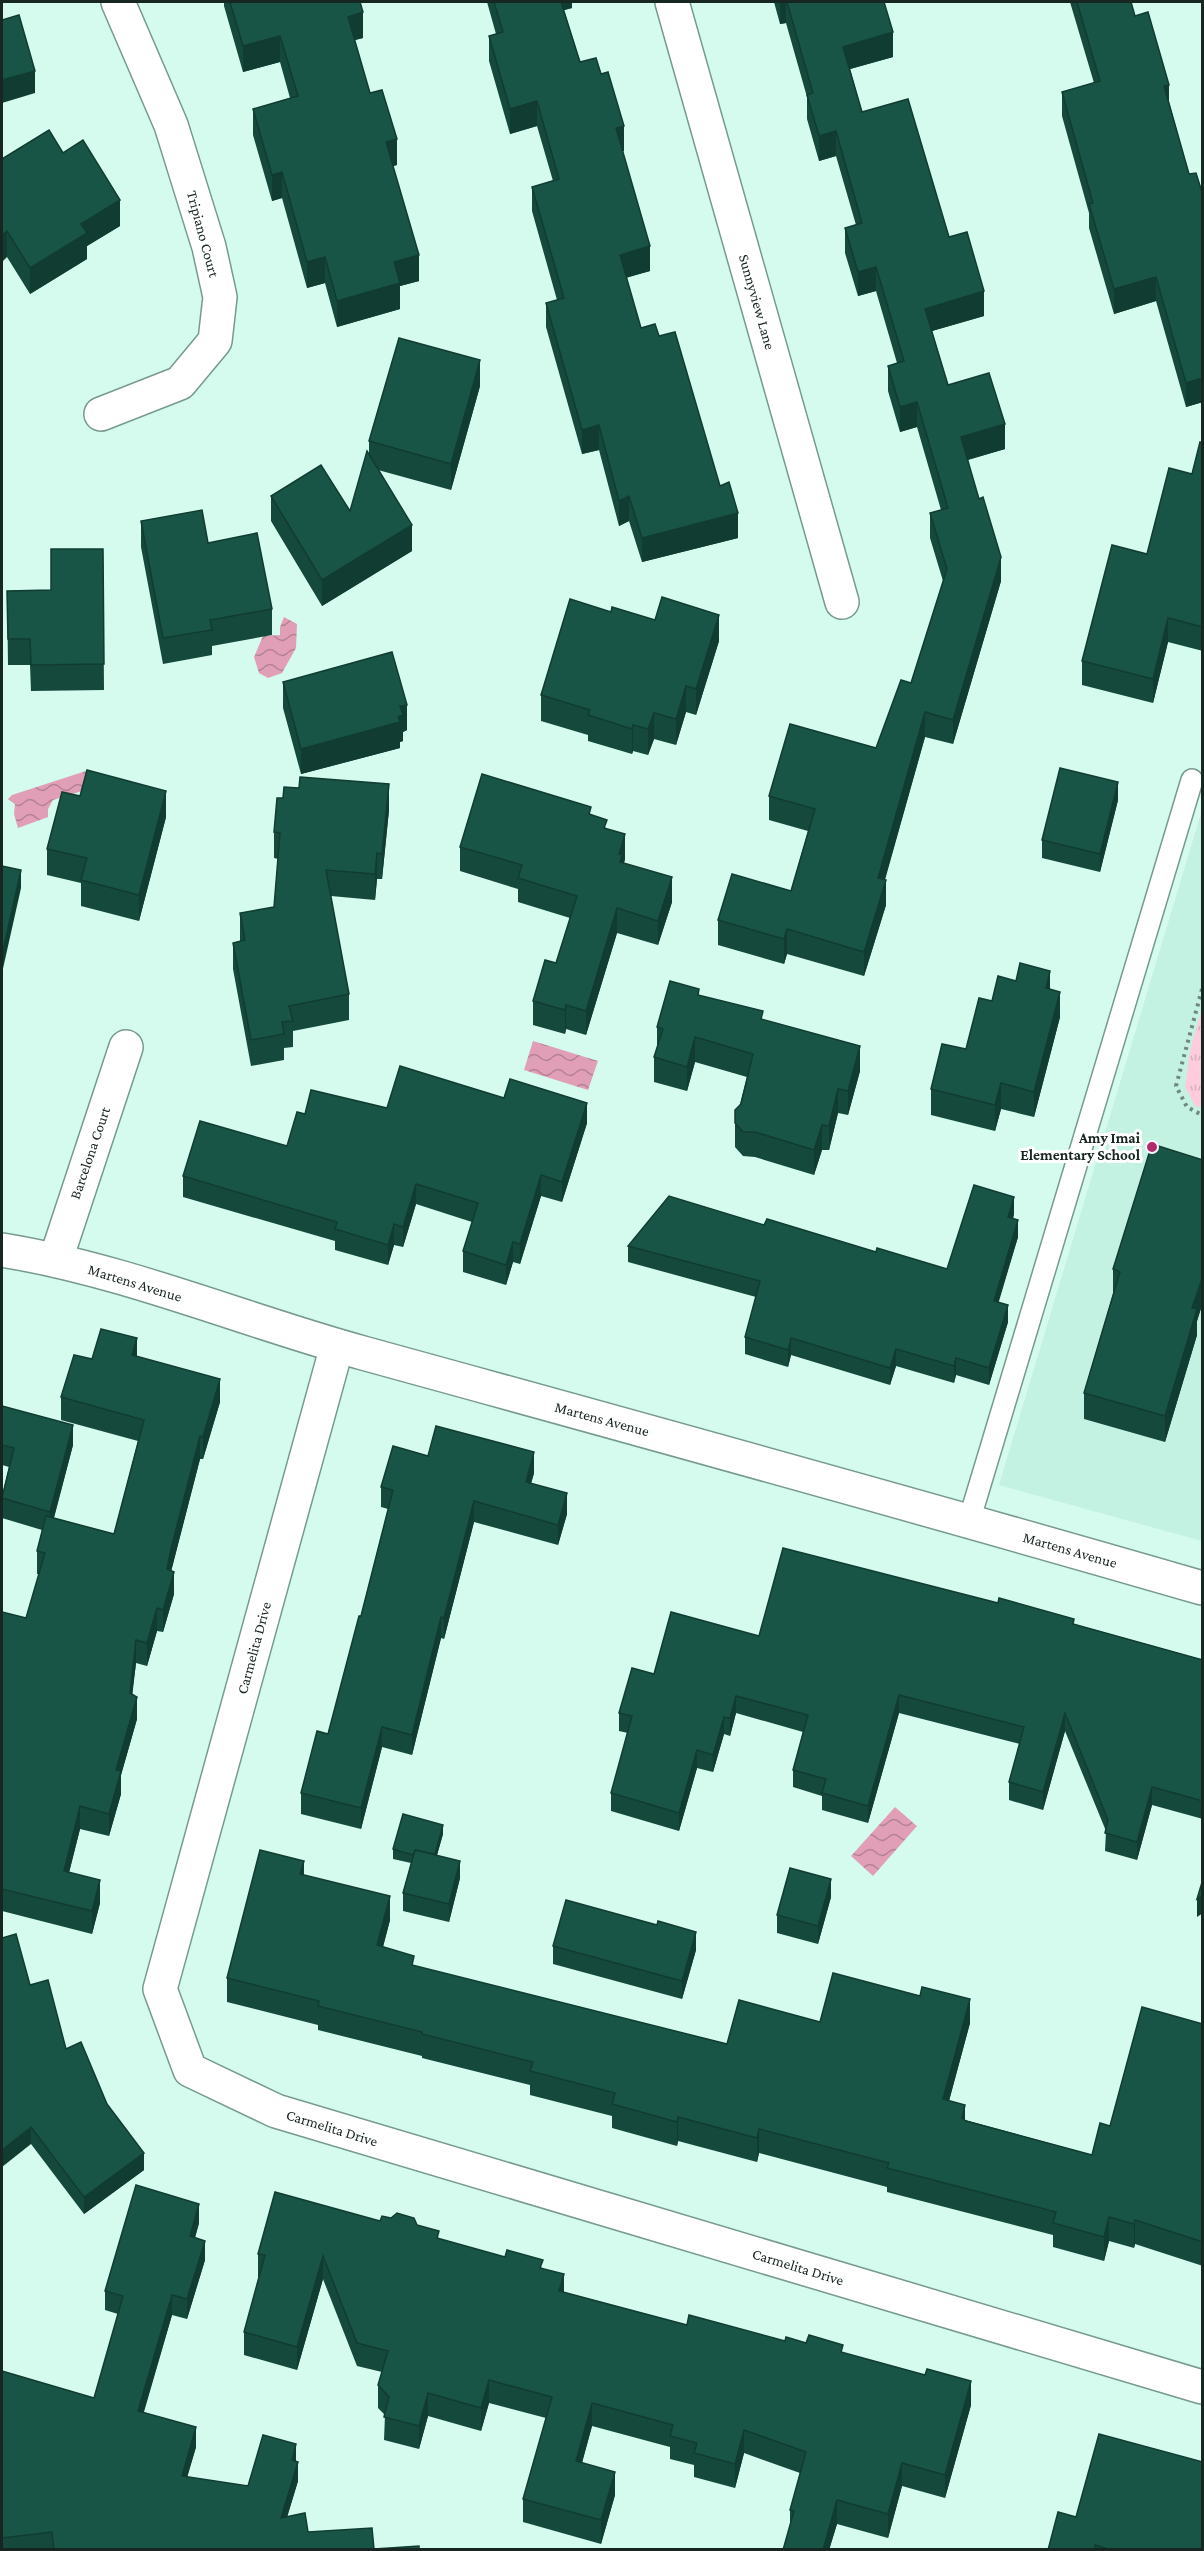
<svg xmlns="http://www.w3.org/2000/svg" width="1204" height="2551" font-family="'Crimson Pro',serif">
  <defs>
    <pattern id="grass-tufts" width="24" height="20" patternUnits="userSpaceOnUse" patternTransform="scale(1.5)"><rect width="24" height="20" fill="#ffcbdd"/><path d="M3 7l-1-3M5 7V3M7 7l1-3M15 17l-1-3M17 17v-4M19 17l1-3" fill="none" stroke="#daaebd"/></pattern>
    <pattern id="water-waves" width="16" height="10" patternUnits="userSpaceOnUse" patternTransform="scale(1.5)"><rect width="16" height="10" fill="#e19fb7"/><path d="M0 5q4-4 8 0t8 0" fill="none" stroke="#b58194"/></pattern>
  </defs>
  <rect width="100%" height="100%" fill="#d5faee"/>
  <path fill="#c3f1e2" d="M 1202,810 L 1202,1541 L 999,1485 Z"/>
  <path fill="url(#grass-tufts)" d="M 1202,1008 L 1202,1108 L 1195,1106 L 1185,1087 L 1190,1051 Z"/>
  <g fill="url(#water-waves)">
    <path d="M 284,617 L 297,624 L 296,648 L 282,673 L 268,678 L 259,673 L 254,657 L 263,636 L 280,635 L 280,627 Z"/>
    <path d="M 89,770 L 98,776 L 95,787 L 53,800 L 48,809 L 48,817 L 18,828 L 14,814 L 15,804 L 8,799 L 12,795 Z"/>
    <path d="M 533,1041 L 598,1061 L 588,1090 L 524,1070 Z"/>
    <path d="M 895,1807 L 917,1826 L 873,1876 L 851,1856 Z"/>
  </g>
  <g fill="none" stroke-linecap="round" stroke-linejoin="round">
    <g stroke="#779a8e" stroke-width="24">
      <path id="lane" d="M 969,1521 L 1192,780"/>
    </g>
    <g stroke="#779a8e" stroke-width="36">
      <g id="street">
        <path d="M 672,2 L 842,602"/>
        <path d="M 101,414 L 180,383 L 215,341 L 220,297 L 209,247 L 171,125 L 118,2"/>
        <path d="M 2,1250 C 125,1270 243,1320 363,1353 C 643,1430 923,1507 1202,1588"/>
        <path d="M 56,1259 L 126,1047"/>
        <path d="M 337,1346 L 160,1989 L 190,2070 L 276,2111 L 1202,2387"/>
      </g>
    </g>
    <path stroke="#708880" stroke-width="4" stroke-dasharray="3 4.5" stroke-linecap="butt" d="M 1202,989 L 1176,1086 L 1187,1107 L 1202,1115"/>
    <use href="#lane" stroke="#fff" stroke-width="21"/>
    <use href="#street" stroke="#fff" stroke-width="33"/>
  </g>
  <g fill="#15493c">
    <path d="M 224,2 L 360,2 L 363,38 L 354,40 L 370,93 L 397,165 L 393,166 L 419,281 L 400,286 L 400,309 L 337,327 L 325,283 L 307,288 L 282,198 L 272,201 L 253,135 L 253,109 L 290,98 L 280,62 L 243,72 L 224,6 Z"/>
    <path d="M 487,2 L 572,2 L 572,8 L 564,10 L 580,62 L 624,151 L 622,151 L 650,271 L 626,278 L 641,328 L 659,336 L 720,486 L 738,538 L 642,562 L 629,521 L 619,526 L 599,450 L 582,454 L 546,327 L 546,303 L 557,300 L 532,211 L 532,187 L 553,181 L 537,126 L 510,134 L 489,61 L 489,36 L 496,34 Z"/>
    <path d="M 774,2 L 884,2 L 893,57 L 850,69 L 862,112 L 949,237 L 984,316 L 932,331 L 948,385 L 1005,449 L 967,460 L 1001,581 L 953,744 L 925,737 L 885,880 L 886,905 L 864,976 L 787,954 L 784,964 L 718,945 L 718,920 L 791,891 L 808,831 L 769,820 L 769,796 L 876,748 L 911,683 L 943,581 L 930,538 L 930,513 L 941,510 L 917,427 L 900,432 L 888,391 L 888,366 L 897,363 L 876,291 L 858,296 L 845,253 L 845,228 L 856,225 L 836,156 L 819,161 L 807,119 L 807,97 L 786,23 L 780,24 Z"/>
    <path d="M 1070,2 L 1131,2 L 1135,16 L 1169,102 L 1189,174 L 1203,195 L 1203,402 L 1186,407 L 1156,301 L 1114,314 L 1089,228 L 1089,213 L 1062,116 L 1062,92 L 1094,83 Z"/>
    <path d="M 63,153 L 120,226 L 87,246 L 87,259 L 30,294 L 7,257 L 2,159 Z"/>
    <path d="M 480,386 L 451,490 L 378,470 L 412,551 L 322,606 L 271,521 L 271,496 L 350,511 L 369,455 L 369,441 Z"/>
    <path d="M 1203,443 L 1203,651 L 1168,642 L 1153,703 L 1082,685 L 1082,661 L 1147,554 L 1192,474 Z"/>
    <path d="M 141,521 L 208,543 L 272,609 L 272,635 L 212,646 L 212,655 L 163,664 L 141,547 Z"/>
    <path d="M 103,549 L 104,690 L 31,691 L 30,665 L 8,665 L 7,591 L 51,590 Z"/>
    <path d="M 611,612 L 719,641 L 696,715 L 686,712 L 676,745 L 654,739 L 648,755 L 633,751 L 632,754 L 588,741 L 588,735 L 541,721 L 541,695 Z"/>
    <path d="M 283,682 L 407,730 L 403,732 L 403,741 L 400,742 L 400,748 L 301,774 L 283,708 Z"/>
    <path d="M 1118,800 L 1100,872 L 1042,858 L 1042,840 Z"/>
    <path d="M 389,810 L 382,879 L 377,879 L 375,900 L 331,896 L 349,994 L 349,1020 L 293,1031 L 293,1047 L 284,1048 L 284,1060 L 251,1066 L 233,969 L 233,943 L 240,941 L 240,913 L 274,907 L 278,859 L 274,858 L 274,832 Z"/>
    <path d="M 591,814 L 607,829 L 625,859 L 624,863 L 672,902 L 658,945 L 617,933 L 586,1035 L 566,1029 L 565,1034 L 533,1025 L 533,1001 L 556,963 L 570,918 L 518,902 L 518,889 L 460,871 L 460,847 Z"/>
    <path d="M 166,817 L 139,921 L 81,906 L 81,883 L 47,875 L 47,849 Z"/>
    <path d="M 1050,989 L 1060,1017 L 1034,1117 L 1001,1109 L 995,1131 L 931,1115 L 931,1089 L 966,1049 L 992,1001 Z"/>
    <path d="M 699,995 L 763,1020 L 860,1071 L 848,1115 L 838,1113 L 829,1150 L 822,1150 L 814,1175 L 755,1157 L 743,1156 L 735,1147 L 735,1123 L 747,1077 L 695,1062 L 687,1091 L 654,1082 L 654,1057 L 657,1047 L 657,1027 Z"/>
    <path d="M 387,1108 L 587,1123 L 562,1202 L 541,1196 L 520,1264 L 513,1262 L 506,1285 L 463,1272 L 463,1251 L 472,1222 L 416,1204 L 403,1247 L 394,1245 L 388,1265 L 335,1250 L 335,1241 L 183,1197 L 183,1176 L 287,1146 L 305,1114 Z"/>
    <path d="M 1203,1160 L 1203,1302 L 1197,1321 L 1197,1335 L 1165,1442 L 1084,1419 L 1084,1393 L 1113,1294 L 1113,1269 Z"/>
    <path d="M 1014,1214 L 1013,1219 L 1018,1237 L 998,1302 L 1008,1322 L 989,1385 L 956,1375 L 954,1383 L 896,1366 L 890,1385 L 791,1355 L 788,1367 L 745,1354 L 745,1337 L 756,1297 L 628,1262 L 628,1246 L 764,1225 L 947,1269 Z"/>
    <path d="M 137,1356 L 220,1402 L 203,1459 L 200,1459 L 171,1571 L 174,1594 L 163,1632 L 157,1631 L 147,1666 L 136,1663 L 132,1694 L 137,1719 L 121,1775 L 121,1794 L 109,1836 L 80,1829 L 69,1872 L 100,1903 L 92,1934 L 2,1911 L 2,1612 L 26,1618 L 39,1574 L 37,1574 L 37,1551 L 42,1530 L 2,1518 L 2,1496 L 9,1467 L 2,1465 L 2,1406 L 73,1445 L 54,1518 L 114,1534 L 138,1441 L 61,1420 L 61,1397 L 92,1359 Z"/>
    <path d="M 428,1456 L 534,1473 L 531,1483 L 567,1514 L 558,1545 L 474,1522 L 444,1639 L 441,1638 L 412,1755 L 382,1747 L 361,1829 L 301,1814 L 301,1793 L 328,1734 L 361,1616 L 388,1509 L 381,1507 L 381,1487 Z"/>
    <path d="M 1074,1624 L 1203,1660 L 1203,1819 L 1152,1805 L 1137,1860 L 1105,1851 L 1106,1831 L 1065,1731 L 1043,1810 L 1009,1800 L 1009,1782 L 1020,1744 L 899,1713 L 868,1823 L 822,1810 L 822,1796 L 793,1787 L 793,1770 L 803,1732 L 736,1713 L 730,1736 L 724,1734 L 713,1772 L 697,1768 L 679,1831 L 611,1811 L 611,1793 L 628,1733 L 619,1731 L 619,1713 L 654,1674 L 759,1636 Z"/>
    <path d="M 1203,1830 L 1203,1856 L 1201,1852 L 1201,1834 Z"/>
    <path d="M 443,1834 L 437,1855 L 460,1878 L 449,1922 L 403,1911 L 403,1893 L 411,1863 L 393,1859 L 393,1849 Z"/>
    <path d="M 304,1875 L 390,1920 L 383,1947 L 414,1966 L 727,2044 L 820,2022 L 970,2023 L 949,2101 L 965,2120 L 1092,2155 L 1110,2126 L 1203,2024 L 1203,2266 L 1135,2244 L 1134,2248 L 1109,2241 L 1104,2261 L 1053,2247 L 1053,2235 L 887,2192 L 887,2187 L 759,2153 L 757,2162 L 678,2141 L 677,2146 L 612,2128 L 612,2116 L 530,2095 L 530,2085 L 422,2058 L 422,2056 L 318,2030 L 318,2025 L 227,2002 L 227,1978 Z"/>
    <path d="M 831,1897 L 818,1944 L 777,1933 L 777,1915 Z"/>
    <path d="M 657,1925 L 696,1950 L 682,1999 L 553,1964 L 553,1946 Z"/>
    <path d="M 30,1985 L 66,2049 L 107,2104 L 144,2170 L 84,2214 L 31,2144 Z"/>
    <path d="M 380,2221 L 417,2225 L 439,2239 L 543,2268 L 564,2292 L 687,2325 L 785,2341 L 843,2353 L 971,2405 L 945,2498 L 902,2486 L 888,2538 L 837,2524 L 829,2550 L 783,2550 L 790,2526 L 790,2510 L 800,2473 L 744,2453 L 735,2488 L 694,2477 L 694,2465 L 670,2459 L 670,2447 L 592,2426 L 582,2463 L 615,2495 L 601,2544 L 523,2522 L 523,2499 L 546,2418 L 489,2403 L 481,2431 L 428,2416 L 419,2449 L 384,2440 L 385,2415 L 378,2408 L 378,2385 L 382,2372 L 357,2366 L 323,2279 L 297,2370 L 244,2355 L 244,2332 L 259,2277 L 258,2277 L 258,2254 Z"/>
    <path d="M 199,2223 L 195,2238 L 205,2260 L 187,2319 L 172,2315 L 144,2412 L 196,2447 L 187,2477 L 248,2486 L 296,2462 L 298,2481 L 287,2517 L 308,2532 L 374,2549 L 419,2550 L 2,2550 L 2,2371 L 94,2398 L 118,2314 L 105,2310 L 105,2291 Z"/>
    <path d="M 1076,2517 L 1203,2550 L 1048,2550 Z"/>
  </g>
  <g fill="#113c31">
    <path d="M 557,2 L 572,2 L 572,8 L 557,12 Z"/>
    <path d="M 780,2 L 786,2 L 786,23 L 780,24 Z"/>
    <path d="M 363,12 L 363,38 L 348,42 L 348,17 Z"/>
    <path d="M 893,32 L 893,57 L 843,71 L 843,47 Z"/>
    <path d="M 280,36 L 280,62 L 243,72 L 243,46 Z"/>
    <path d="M 35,71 L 35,93 L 2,103 L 2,80 Z"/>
    <path d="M 1169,85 L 1169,109 L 1164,86 Z"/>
    <path d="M 537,101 L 537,126 L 510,134 L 510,109 Z"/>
    <path d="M 624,126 L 624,151 L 616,153 L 616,128 Z"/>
    <path d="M 836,131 L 836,156 L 819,161 L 819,136 Z"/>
    <path d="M 397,139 L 397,165 L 386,168 L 386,142 Z"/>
    <path d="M 282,172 L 282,198 L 272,201 L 272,175 Z"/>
    <path d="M 120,200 L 120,226 L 87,246 L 87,259 L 30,294 L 30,268 L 81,224 Z"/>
    <path d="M 7,231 L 7,257 L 2,262 L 2,236 Z"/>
    <path d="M 650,246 L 650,271 L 620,279 L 620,255 Z"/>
    <path d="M 419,255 L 419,281 L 400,286 L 400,309 L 337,327 L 337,301 L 394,262 Z"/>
    <path d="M 325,257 L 325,283 L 307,288 L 307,262 Z"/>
    <path d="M 876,267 L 876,291 L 858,296 L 858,272 Z"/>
    <path d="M 1156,277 L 1156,301 L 1114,314 L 1114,289 Z"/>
    <path d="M 984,291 L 984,316 L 925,333 L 925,309 Z"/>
    <path d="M 480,360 L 480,386 L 451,490 L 451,464 Z"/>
    <path d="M 1203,378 L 1203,402 L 1186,407 L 1186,383 Z"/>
    <path d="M 917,402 L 917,427 L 900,432 L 900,407 Z"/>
    <path d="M 1005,424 L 1005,449 L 961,462 L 961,437 Z"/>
    <path d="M 599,425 L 599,450 L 582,454 L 582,430 Z"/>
    <path d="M 629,496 L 629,521 L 619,526 L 619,501 Z"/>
    <path d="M 738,513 L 738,538 L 642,562 L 642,538 Z"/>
    <path d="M 412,525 L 412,551 L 322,606 L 322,580 Z"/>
    <path d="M 1001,557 L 1001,581 L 953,744 L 953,720 Z"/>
    <path d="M 719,615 L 719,641 L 696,715 L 696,689 Z"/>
    <path d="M 1168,618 L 1168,642 L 1153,703 L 1153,679 Z"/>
    <path d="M 686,686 L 686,712 L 676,745 L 676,719 Z"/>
    <path d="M 407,705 L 407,730 L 403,732 L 403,741 L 400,742 L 400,748 L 301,774 L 301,749 L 398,717 L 400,706 Z"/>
    <path d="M 925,712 L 925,737 L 878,903 L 878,878 Z"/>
    <path d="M 654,713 L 654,739 L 648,755 L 648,729 Z"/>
    <path d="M 633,725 L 633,751 L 632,754 L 632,729 Z"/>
    <path d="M 1118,782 L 1118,800 L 1100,872 L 1100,854 Z"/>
    <path d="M 389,784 L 389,810 L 382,879 L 382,854 Z"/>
    <path d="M 166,791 L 166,817 L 139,921 L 139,895 Z"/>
    <path d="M 625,834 L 625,859 L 622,869 L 619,854 Z"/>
    <path d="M 377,853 L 377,879 L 375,900 L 375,874 Z"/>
    <path d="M 21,870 L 21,888 L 2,973 L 2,955 Z"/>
    <path d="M 672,877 L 672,902 L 658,945 L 658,921 Z"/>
    <path d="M 886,880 L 886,905 L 864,976 L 864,952 Z"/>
    <path d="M 617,908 L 617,933 L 586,1035 L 586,1011 Z"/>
    <path d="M 787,929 L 787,954 L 784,964 L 784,939 Z"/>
    <path d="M 1050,971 L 1050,997 L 1046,988 Z"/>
    <path d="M 1060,992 L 1060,1017 L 1034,1117 L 1034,1092 Z"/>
    <path d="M 566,1005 L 566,1029 L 565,1034 L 565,1010 Z"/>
    <path d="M 695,1037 L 695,1062 L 687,1091 L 687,1067 Z"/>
    <path d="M 860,1046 L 860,1071 L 848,1115 L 848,1091 Z"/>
    <path d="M 1001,1083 L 1001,1109 L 995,1131 L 995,1105 Z"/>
    <path d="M 838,1089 L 838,1113 L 829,1150 L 829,1126 Z"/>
    <path d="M 587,1103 L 587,1123 L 562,1202 L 562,1182 Z"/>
    <path d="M 822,1125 L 822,1150 L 814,1175 L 814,1150 Z"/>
    <path d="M 541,1175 L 541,1196 L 520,1264 L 520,1244 Z"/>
    <path d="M 416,1184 L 416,1204 L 403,1247 L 403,1227 Z"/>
    <path d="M 1014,1197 L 1014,1214 L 1008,1234 L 1008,1217 Z"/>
    <path d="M 1018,1220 L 1018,1237 L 994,1318 L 994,1301 Z"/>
    <path d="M 394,1224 L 394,1245 L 388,1265 L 388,1245 Z"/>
    <path d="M 513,1242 L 513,1262 L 506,1285 L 506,1265 Z"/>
    <path d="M 1203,1276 L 1203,1302 L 1197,1321 L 1197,1335 L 1165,1442 L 1165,1416 L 1192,1308 Z"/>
    <path d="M 1008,1305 L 1008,1322 L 989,1385 L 989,1368 Z"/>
    <path d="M 137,1338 L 137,1361 L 132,1355 Z"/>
    <path d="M 791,1338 L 791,1355 L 788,1367 L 788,1350 Z"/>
    <path d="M 896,1349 L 896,1366 L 890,1385 L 890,1368 Z"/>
    <path d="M 956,1358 L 956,1375 L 954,1383 L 954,1366 Z"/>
    <path d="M 220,1379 L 220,1402 L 203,1459 L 203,1437 Z"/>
    <path d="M 73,1425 L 73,1445 L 50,1532 L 50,1512 Z"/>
    <path d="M 200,1436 L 200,1459 L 171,1572 L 167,1569 L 171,1549 Z"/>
    <path d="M 534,1452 L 534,1473 L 526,1502 L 526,1482 Z"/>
    <path d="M 567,1493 L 567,1514 L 558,1545 L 558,1525 Z"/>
    <path d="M 474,1501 L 474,1522 L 444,1639 L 444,1618 Z"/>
    <path d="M 174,1572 L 174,1594 L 163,1632 L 163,1610 Z"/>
    <path d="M 157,1608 L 157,1631 L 147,1666 L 147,1643 Z"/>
    <path d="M 441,1617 L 441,1638 L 412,1755 L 412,1735 Z"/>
    <path d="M 136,1640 L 136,1663 L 130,1715 L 130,1693 Z"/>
    <path d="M 899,1695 L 899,1713 L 868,1823 L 868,1806 Z"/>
    <path d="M 736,1696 L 736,1713 L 730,1736 L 730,1718 Z"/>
    <path d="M 137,1697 L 137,1719 L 121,1775 L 121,1794 L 109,1836 L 109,1814 L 116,1770 Z"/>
    <path d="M 1065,1713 L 1065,1731 L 1043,1810 L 1043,1792 Z"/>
    <path d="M 724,1717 L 724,1734 L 713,1772 L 713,1755 Z"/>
    <path d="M 382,1727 L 382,1747 L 361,1829 L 361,1808 Z"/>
    <path d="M 697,1750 L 697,1768 L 679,1831 L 679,1813 Z"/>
    <path d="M 1152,1787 L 1152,1805 L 1137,1860 L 1137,1842 Z"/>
    <path d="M 80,1806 L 80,1829 L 64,1893 L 64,1871 Z"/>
    <path d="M 443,1825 L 443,1834 L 433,1869 L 433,1860 Z"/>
    <path d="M 304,1861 L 304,1885 L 300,1874 Z"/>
    <path d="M 460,1861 L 460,1878 L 449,1922 L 449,1904 Z"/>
    <path d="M 831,1879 L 831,1897 L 818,1944 L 818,1926 Z"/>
    <path d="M 100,1880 L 100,1903 L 92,1934 L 92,1911 Z"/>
    <path d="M 1203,1895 L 1203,1913 L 1197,1917 L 1197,1899 Z"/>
    <path d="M 390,1896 L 390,1920 L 377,1969 L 377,1945 Z"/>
    <path d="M 696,1932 L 696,1950 L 682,1999 L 682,1981 Z"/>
    <path d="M 970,1999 L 970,2023 L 943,2123 L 943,2099 Z"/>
    <path d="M 965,2105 L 965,2129 L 962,2118 Z"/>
    <path d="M 678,2117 L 678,2141 L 677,2146 L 677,2122 Z"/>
    <path d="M 31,2127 L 31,2144 L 2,2167 L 2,2150 Z"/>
    <path d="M 759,2129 L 759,2153 L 757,2162 L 757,2138 Z"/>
    <path d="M 144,2153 L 144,2170 L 84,2214 L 84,2197 Z"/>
    <path d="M 199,2204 L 199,2223 L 190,2255 L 190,2236 Z"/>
    <path d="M 1109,2217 L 1109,2241 L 1104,2261 L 1104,2237 Z"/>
    <path d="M 1135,2220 L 1135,2244 L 1134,2248 L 1134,2224 Z"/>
    <path d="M 205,2241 L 205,2260 L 187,2319 L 187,2299 Z"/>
    <path d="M 323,2256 L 323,2279 L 297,2370 L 297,2347 Z"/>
    <path d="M 564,2274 L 564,2297 L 559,2291 Z"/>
    <path d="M 172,2295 L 172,2315 L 138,2430 L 138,2411 Z"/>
    <path d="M 489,2380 L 489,2403 L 481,2431 L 481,2408 Z"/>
    <path d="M 971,2381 L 971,2405 L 945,2498 L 945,2475 Z"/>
    <path d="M 428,2393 L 428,2416 L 419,2449 L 419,2426 Z"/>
    <path d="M 592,2403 L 592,2426 L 576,2484 L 576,2461 Z"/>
    <path d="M 196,2427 L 196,2447 L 182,2495 L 182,2476 Z"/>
    <path d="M 744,2430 L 744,2453 L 735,2488 L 735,2464 Z"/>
    <path d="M 296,2444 L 296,2464 L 292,2460 Z"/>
    <path d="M 298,2462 L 298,2481 L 281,2537 L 281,2518 Z"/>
    <path d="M 902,2463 L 902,2486 L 888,2538 L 888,2514 Z"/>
    <path d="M 615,2472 L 615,2495 L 601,2544 L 601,2520 Z"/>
    <path d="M 837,2500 L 837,2524 L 829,2550 L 823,2550 Z"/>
  </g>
  <g fill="#185546" stroke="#113c31" stroke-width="1.5">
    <path d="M 230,2 L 360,2 L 363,12 L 348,17 L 370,93 L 382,90 L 397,139 L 386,142 L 419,255 L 394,262 L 400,283 L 337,301 L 325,257 L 307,262 L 282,172 L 272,175 L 253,109 L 298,96 L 280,36 L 243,46 Z"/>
    <path d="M 494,2 L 561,2 L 580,62 L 596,58 L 601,74 L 608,72 L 624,126 L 616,128 L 650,246 L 620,255 L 641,328 L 655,324 L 659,336 L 675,332 L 720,486 L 729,482 L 738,513 L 642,538 L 629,496 L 619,501 L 599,425 L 582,430 L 546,303 L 564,298 L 532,187 L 559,179 L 537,101 L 510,109 L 489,36 L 503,32 Z"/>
    <path d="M 787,2 L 884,2 L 893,32 L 843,47 L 862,112 L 908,99 L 949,237 L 967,232 L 984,291 L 925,309 L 948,385 L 989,373 L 1005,424 L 961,437 L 979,499 L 983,497 L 1001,557 L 953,720 L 925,712 L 878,878 L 886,880 L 864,952 L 787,929 L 784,939 L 718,920 L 732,874 L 791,891 L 815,809 L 769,796 L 790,724 L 876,748 L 901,680 L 911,683 L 947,569 L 930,513 L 948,508 L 917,402 L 900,407 L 888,366 L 904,361 L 876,267 L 858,272 L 845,228 L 862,223 L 836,131 L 819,136 L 807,95 L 813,93 Z"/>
    <path d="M 1077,2 L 1131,2 L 1135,16 L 1148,12 L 1169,85 L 1164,86 L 1189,174 L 1196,173 L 1203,195 L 1203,378 L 1186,383 L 1156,277 L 1114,289 L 1089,204 L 1093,203 L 1062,92 L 1100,81 Z"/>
    <path d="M 19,15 L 35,71 L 2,80 L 2,20 Z"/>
    <path d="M 49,130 L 63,153 L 83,140 L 120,200 L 81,224 L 87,233 L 30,268 L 7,231 L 2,236 L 2,159 Z"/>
    <path d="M 399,338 L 480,360 L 451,464 L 369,441 Z"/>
    <path d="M 1200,442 L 1203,443 L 1203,627 L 1168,618 L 1153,679 L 1082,661 L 1112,545 L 1147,554 L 1169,468 L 1192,474 Z"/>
    <path d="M 367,451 L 412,525 L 322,580 L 271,496 L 321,465 L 350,511 Z"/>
    <path d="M 202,510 L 208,543 L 257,533 L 272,609 L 210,620 L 212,630 L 163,638 L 141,521 Z"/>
    <path d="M 51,549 L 103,549 L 104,664 L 31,665 L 30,639 L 8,639 L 7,591 L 51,590 Z"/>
    <path d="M 662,597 L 719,615 L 696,689 L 686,686 L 676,719 L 654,713 L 648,729 L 633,725 L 632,729 L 588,715 L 590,710 L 541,695 L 570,599 L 611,612 L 612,607 L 655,620 Z"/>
    <path d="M 392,652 L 407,705 L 400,706 L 403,715 L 398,717 L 400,722 L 301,749 L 283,682 Z"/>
    <path d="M 1060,768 L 1118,782 L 1100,854 L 1042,840 Z"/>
    <path d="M 87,770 L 166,791 L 139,895 L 81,880 L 87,858 L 47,849 L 62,792 L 80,796 Z"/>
    <path d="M 482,774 L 591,807 L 589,814 L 607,820 L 604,828 L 625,834 L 619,854 L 622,855 L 620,862 L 672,877 L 658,921 L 617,908 L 586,1011 L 566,1005 L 565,1010 L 533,1001 L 545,960 L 556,963 L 577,896 L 518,878 L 522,865 L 460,847 Z"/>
    <path d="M 300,777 L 389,784 L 382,854 L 377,853 L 375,874 L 326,870 L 349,994 L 289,1006 L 293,1021 L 282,1022 L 284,1034 L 251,1040 L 233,943 L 245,940 L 240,913 L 274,907 L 280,833 L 274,832 L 277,798 L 283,798 L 284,787 L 299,788 Z"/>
    <path d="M 2,866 L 21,870 L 2,955 Z"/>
    <path d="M 1020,963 L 1050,971 L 1046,988 L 1060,992 L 1034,1092 L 1001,1083 L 995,1105 L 931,1089 L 942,1044 L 966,1049 L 979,998 L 992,1001 L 998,976 L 1016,981 Z"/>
    <path d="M 670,981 L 699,989 L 698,995 L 763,1011 L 761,1019 L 860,1046 L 848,1091 L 838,1089 L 829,1126 L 822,1125 L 814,1150 L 755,1132 L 743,1132 L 735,1123 L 735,1110 L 741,1104 L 753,1054 L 695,1037 L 687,1067 L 654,1057 L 663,1029 L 657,1027 Z"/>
    <path d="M 400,1066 L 504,1098 L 510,1079 L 587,1103 L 562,1182 L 541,1175 L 520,1244 L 513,1242 L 506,1265 L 463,1251 L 478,1203 L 416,1184 L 403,1227 L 394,1224 L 388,1245 L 335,1229 L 337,1222 L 183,1176 L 200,1121 L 287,1146 L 297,1112 L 305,1114 L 311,1090 L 387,1108 Z"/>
    <path d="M 1152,1144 L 1203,1160 L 1203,1276 L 1192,1308 L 1197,1309 L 1165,1416 L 1084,1393 L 1120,1272 L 1113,1269 Z"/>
    <path d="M 974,1185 L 1014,1197 L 1008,1217 L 1018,1220 L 994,1301 L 1008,1305 L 989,1368 L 956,1358 L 954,1366 L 896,1349 L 890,1368 L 791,1338 L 788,1350 L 745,1337 L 760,1281 L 628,1246 L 669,1196 L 764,1225 L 767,1219 L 876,1252 L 877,1248 L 947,1269 Z"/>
    <path d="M 101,1329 L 137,1338 L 132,1355 L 220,1379 L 203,1437 L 200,1436 L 171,1549 L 167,1569 L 174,1572 L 163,1610 L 157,1608 L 147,1643 L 136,1640 L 130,1693 L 137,1697 L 116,1770 L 121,1771 L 109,1814 L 80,1806 L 64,1871 L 100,1880 L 92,1911 L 2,1889 L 2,1612 L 26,1618 L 45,1553 L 37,1551 L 46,1516 L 114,1534 L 144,1420 L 61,1397 L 74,1355 L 92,1359 Z"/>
    <path d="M 2,1406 L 73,1425 L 50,1512 L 2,1498 L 14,1448 L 2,1445 Z"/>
    <path d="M 436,1426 L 534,1452 L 526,1482 L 567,1493 L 558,1525 L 474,1501 L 444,1618 L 441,1617 L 412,1735 L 382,1727 L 361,1808 L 301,1793 L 317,1731 L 328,1734 L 359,1616 L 361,1616 L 393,1490 L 381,1487 L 393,1446 L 428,1456 Z"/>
    <path d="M 783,1548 L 998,1603 L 999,1598 L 1074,1619 L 1073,1624 L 1203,1660 L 1203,1801 L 1152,1787 L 1137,1842 L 1105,1833 L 1108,1820 L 1065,1713 L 1043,1792 L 1009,1782 L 1024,1727 L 899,1695 L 868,1806 L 822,1793 L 826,1779 L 793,1770 L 808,1715 L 736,1696 L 730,1718 L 724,1717 L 713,1755 L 697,1750 L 679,1813 L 611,1793 L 632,1716 L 619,1713 L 632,1668 L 654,1674 L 671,1612 L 759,1636 Z"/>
    <path d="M 403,1814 L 443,1825 L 435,1854 L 415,1850 L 413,1855 L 393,1849 Z"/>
    <path d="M 260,1850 L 304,1861 L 300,1874 L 390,1896 L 377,1945 L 414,1956 L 412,1965 L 727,2044 L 739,2000 L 820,2022 L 833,1973 L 920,1996 L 922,1987 L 970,1999 L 943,2099 L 965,2105 L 962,2118 L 966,2121 L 1092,2155 L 1100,2123 L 1110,2126 L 1142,2007 L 1203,2024 L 1203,2242 L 1135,2220 L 1134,2224 L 1109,2217 L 1104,2237 L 1053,2223 L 1056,2212 L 887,2168 L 889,2163 L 759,2129 L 757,2138 L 678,2117 L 677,2122 L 612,2104 L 615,2093 L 530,2071 L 533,2062 L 422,2034 L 422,2032 L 318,2006 L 319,2001 L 227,1978 Z"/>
    <path d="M 415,1850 L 460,1861 L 449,1904 L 403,1893 Z"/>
    <path d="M 790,1868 L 831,1879 L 818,1926 L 777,1915 Z"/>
    <path d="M 1203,1879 L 1203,1895 L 1197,1899 Z"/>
    <path d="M 566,1900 L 657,1925 L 658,1921 L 696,1932 L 682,1981 L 553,1946 Z"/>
    <path d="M 16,1934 L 30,1985 L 48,1980 L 66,2049 L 81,2042 L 107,2104 L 144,2153 L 84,2197 L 31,2127 L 2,2150 L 2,1938 Z"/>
    <path d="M 136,2185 L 199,2204 L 190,2236 L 205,2241 L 187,2299 L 172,2295 L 138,2411 L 196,2427 L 182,2476 L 248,2486 L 263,2435 L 296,2444 L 292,2460 L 298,2462 L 281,2518 L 305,2513 L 308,2532 L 372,2528 L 374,2549 L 419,2546 L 419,2550 L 54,2550 L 52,2532 L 2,2538 L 2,2371 L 94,2398 L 123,2296 L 105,2291 Z"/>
    <path d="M 275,2192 L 380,2221 L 382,2216 L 391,2218 L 397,2213 L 414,2218 L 417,2225 L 439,2231 L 437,2238 L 505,2257 L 507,2250 L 543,2260 L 540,2268 L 564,2274 L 559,2291 L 687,2325 L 689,2315 L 785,2341 L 786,2337 L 806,2343 L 809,2335 L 843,2345 L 841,2352 L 925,2375 L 927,2369 L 971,2381 L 945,2475 L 902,2463 L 888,2514 L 837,2500 L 823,2550 L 783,2550 L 794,2511 L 790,2510 L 806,2452 L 744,2430 L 735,2464 L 694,2453 L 697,2443 L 670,2436 L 673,2425 L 592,2403 L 576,2461 L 615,2472 L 601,2520 L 523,2499 L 552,2397 L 489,2380 L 481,2408 L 428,2393 L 419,2426 L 384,2417 L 389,2397 L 378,2385 L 388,2351 L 357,2343 L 323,2256 L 297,2347 L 244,2332 L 265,2255 L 258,2254 Z"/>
    <path d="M 1099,2434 L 1203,2462 L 1203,2550 L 1112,2550 L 1095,2545 L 1094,2550 L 1048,2550 L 1058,2512 L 1076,2517 Z"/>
  </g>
  <circle fill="#b22a6e" stroke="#fff" stroke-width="2" cx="1152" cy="1147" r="6"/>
  <g text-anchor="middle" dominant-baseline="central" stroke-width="6" stroke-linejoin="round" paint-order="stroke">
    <g font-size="15" fill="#182621" stroke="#fff">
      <text transform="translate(203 234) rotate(75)">Tripiano Court</text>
      <text transform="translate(757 302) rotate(74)">Sunnyview Lane</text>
      <text transform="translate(90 1153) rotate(-71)">Barcelona Court</text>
      <text transform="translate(135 1283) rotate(17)">Martens Avenue</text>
      <text transform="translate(602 1419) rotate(15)">Martens Avenue</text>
      <text transform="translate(1070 1550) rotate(16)">Martens Avenue</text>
      <text transform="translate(254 1648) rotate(-75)">Carmelita Drive</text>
      <text transform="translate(332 2128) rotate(17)">Carmelita Drive</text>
      <text transform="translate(798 2267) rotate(17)">Carmelita Drive</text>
    </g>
    <g font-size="15" font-weight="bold" fill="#182621" stroke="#fff" text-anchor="end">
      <text x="1140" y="1138">Amy Imai<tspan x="1140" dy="17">Elementary School</tspan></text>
    </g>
  </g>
  <rect width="1204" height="2551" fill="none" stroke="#182621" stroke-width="6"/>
</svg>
